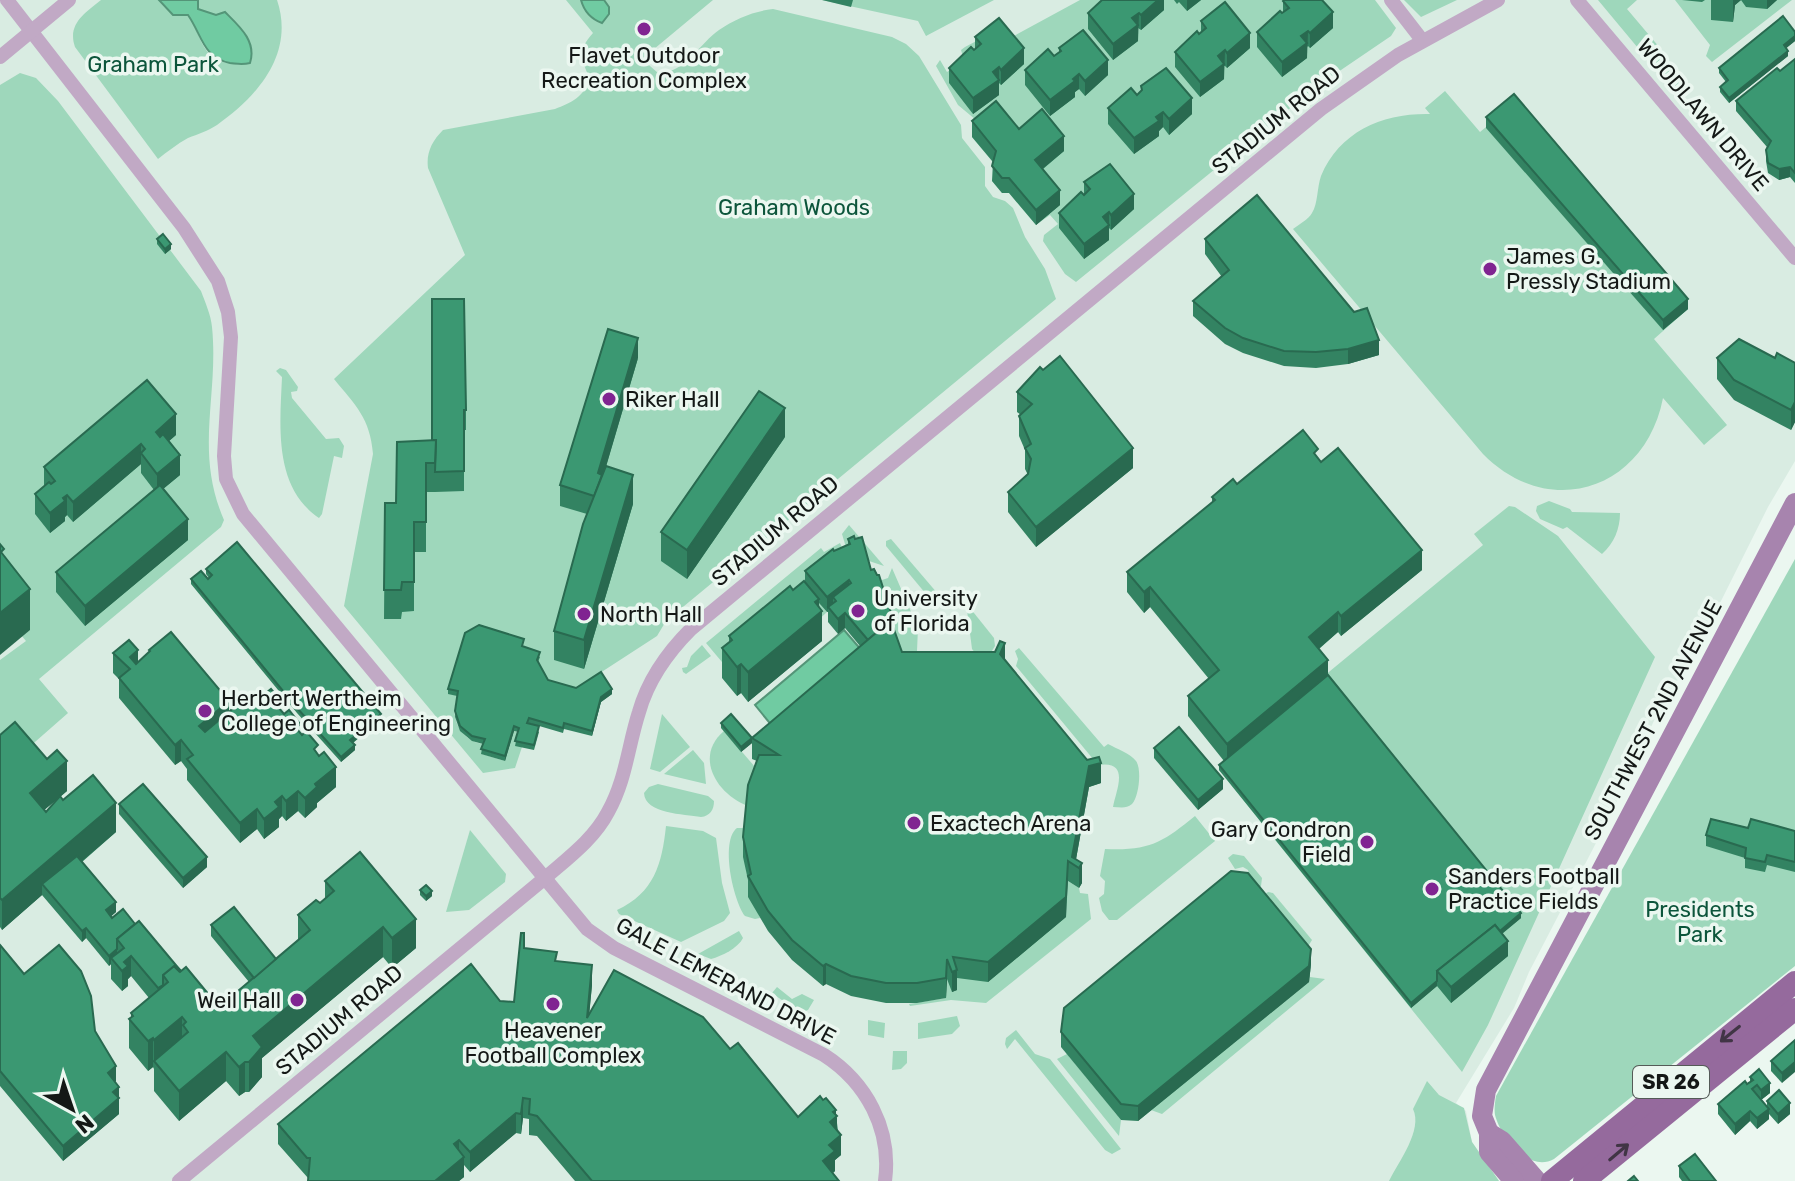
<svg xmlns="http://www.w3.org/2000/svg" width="1795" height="1181" font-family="Rubik,sans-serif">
  <rect width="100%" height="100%" fill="#ebf7f0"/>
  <path fill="#d9ece2" d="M 0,0 L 1795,0 L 1795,461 L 1768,507 L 1698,647 L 1658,712 L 1610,816 L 1529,972 L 1514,1008 L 1456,1103 L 1466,1111 L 1472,1142 L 1499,1181 L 0,1181 Z"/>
  <g fill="#9ed7bb">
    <path d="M 101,0 L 159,0 C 166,10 175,17 188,15 C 199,30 201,55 222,62 C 228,63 236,64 242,65 L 216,15 L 198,9 L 198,0 L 277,0 C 295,53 258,96 217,125 C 208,131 198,134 188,138 C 177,144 167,152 158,159 L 75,47 C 67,24 85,13 101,0 Z"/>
    <path d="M 566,0 L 713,0 L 642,59 L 658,73 C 683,75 701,42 719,30 C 735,19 754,11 773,9 L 892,37 L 906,44 L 919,56 L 961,125 L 962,138 L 985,167 L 985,186 L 993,197 L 1005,201 L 1013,208 L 1025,237 L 1045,269 L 1056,299 L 666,621 L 657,636 L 600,673 L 576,694 L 448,693 L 458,696 C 448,717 461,742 485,744 L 482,754 L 505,761 L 514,731 L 519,733 L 522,747 L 515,768 L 483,773 L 344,606 L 373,454 C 370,418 356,406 334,379 L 465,255 L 428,168 C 426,153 432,141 443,130 L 555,109 C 571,103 583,97 590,80 C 582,59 576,52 593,33 Z"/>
    <path d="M 822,0 L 994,0 L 926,36 L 918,21 Z"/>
    <path d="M 1080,0 L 1375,0 L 1396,28 L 1391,36 L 1316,87 L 1076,282 L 1065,274 L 1043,241 L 1044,235 L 1058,224 L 1050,215 L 1036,225 L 1009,193 L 1002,193 L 992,181 L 996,166 L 972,137 L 976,120 L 958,105 L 936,66 L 940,60 L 947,72 L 964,60 L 961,50 L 965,47 L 1003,27 L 1010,38 Z"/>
    <path d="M 1404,0 L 1457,0 L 1421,17 Z"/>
    <path d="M 1598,0 L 1637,0 L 1627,9 L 1660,48 L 1657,50 L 1683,82 L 1673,90 Z"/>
    <path d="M 1675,0 L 1792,0 L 1712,62 L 1706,56 L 1710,45 Z"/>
    <path d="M 20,73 L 36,78 L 58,101 L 201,291 C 205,302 211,315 212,327 C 219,396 194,451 224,520 L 221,527 L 39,679 L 68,713 L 19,756 L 0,764 L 0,660 L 26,641 L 0,610 L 0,85 Z"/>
    <path d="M 1445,91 L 1480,132 L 1514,104 L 1688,309 L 1654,339 L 1727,425 L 1704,445 L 1663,398 C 1645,490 1549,521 1483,454 L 1293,229 C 1298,225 1309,219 1312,213 C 1318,204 1317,187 1321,176 C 1340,131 1383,113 1430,114 L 1425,108 Z"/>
    <path d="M 280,368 L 286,370 L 298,387 L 297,391 L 291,392 L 292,398 L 326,439 L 339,438 L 344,446 L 342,458 L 334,456 L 322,514 L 319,518 C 273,487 280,425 282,377 L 276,371 Z"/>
    <path d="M 1549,501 L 1570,509 L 1572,512 L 1620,513 C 1620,529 1614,543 1602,554 L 1567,527 L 1563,529 L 1540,519 L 1536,511 L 1537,506 Z"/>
    <path d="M 1509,506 L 1515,507 L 1558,536 L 1655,657 L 1488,1025 L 1462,1072 L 1219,770 L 1324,676 L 1483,545 L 1474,534 Z"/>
    <path d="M 849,525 L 884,566 L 848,554 L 842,534 Z"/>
    <path d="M 891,539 L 938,594 L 937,600 L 931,600 L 886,546 L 886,541 Z"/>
    <path d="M 840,543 L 844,552 L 805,586 L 827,612 L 815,623 L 727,668 L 706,643 L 821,548 L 824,552 Z"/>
    <path d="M 1795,559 L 1795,966 L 1554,1159 C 1529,1173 1501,1138 1495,1115 C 1494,1109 1495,1102 1496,1096 Z"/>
    <path d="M 892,568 L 918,628 L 917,651 L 910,662 L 885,636 L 895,627 L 879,581 L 888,578 Z"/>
    <path d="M 970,608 L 994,638 L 995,646 L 990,654 L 976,654 L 972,649 L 967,610 Z"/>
    <path d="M 702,645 L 711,656 L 686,674 L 683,672 L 682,668 L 687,667 L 691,656 Z"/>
    <path d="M 1019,648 L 1104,747 L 1108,744 C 1117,749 1130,753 1136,761 C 1142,769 1139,797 1132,804 C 1126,809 1120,807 1113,807 C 1116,790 1131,760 1098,765 L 1016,666 L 1018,659 L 1015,651 Z"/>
    <path d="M 662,714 L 690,747 L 660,772 L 650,769 Z"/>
    <path d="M 724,731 L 755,767 L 748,806 C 716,794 694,756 724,731 Z"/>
    <path d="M 693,750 L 704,763 L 706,784 L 664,774 Z"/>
    <path d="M 658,784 L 708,796 L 714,801 C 714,810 710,816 701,817 C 684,814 645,814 644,793 L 649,787 Z"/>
    <path d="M 1195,816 L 1215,841 L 1117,920 L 1109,920 L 1102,911 L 1099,898 L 1104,894 L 1105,881 L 1100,876 L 1105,849 C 1150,851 1163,842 1195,816 Z"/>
    <path d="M 666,826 L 703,831 L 716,838 L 722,883 L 730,913 L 724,921 L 681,942 L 619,914 L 617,910 C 654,893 662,864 666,826 Z"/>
    <path d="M 737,828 L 744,828 C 743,861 748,887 760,918 L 755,919 L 745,916 C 733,900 720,841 737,828 Z"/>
    <path d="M 470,830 L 506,874 L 505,882 L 469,910 L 446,912 Z"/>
    <path d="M 1233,854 L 1244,856 L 1262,878 L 1261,886 L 1253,893 L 1248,870 L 1243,867 L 1235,869 L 1228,858 Z"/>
    <path d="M 1068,881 L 1079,888 L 1080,893 L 1088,894 L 1091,919 L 986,1003 L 951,1000 L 910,1006 L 909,1004 L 945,998 L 947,979 L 1066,917 Z"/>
    <path d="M 1268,892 L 1273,893 L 1312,940 L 1307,948 L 1265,894 Z"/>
    <path d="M 739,931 L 743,938 C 738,948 722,956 711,959 L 698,954 Z"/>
    <path d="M 1310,977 L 1325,979 L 1162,1114 L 1151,1110 L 1309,982 Z"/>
    <path d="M 777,987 L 792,999 L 802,994 L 814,1000 L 808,1010 L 800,1013 L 772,993 Z"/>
    <path d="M 957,1016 L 960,1026 L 952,1034 L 918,1039 L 918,1023 Z"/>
    <path d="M 868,1020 L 885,1023 L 884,1038 L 868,1035 Z"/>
    <path d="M 1016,1030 L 1035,1054 L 1050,1059 L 1121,1149 L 1112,1154 L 1105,1150 L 1015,1039 L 1007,1049 L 1005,1044 L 1006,1038 Z"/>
    <path d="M 893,1051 L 907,1051 L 907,1063 L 901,1069 L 892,1070 Z"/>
    <path d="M 1067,1054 L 1121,1120 L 1119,1136 L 1057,1059 Z"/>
    <path d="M 1427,1081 L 1439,1095 L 1464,1108 L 1472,1142 L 1499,1181 L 1389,1181 C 1399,1161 1423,1130 1413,1109 Z"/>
  </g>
  <g fill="#70cba2" stroke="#549578" stroke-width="2">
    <path d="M 159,0 L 198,0 L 198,9 L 216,15 L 225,12 C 239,26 257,41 250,63 C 242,65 239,64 230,63 C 203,58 202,35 188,15 L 173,15 Z"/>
    <path d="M 581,0 L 604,0 L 609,7 L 609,14 L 602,23 C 591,19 584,11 581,0 Z"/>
    <path d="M 844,630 L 863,652 L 773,727 L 755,705 Z"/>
  </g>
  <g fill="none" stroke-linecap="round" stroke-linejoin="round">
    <g stroke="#c1a9c5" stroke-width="14">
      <path d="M 7,0 L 184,228 L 218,281 L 228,312 L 231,337 L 224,456 L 226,479 L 243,514 L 587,929 L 614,948 L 824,1055 C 866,1082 892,1129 885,1181"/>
      <path d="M 1391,0 L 1422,40"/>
      <path d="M 1577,0 L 1795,258"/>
      <path d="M 0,57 L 69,0"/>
      <path d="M 179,1181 L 545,878 C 568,858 594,839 608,812 C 626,780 628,746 639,712 C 648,680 667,653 691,629 L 1321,109 L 1398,55 L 1498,0"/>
    </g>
    <g stroke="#a784ae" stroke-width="20">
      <path d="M 1489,1133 L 1502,1141 L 1537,1181"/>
      <path d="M 1514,1181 L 1489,1152 L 1489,1133 L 1482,1116 L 1486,1090 L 1795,503"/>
    </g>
    <g stroke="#956a9d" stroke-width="22">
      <path d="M 1552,1181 L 1795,982"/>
      <path d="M 1584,1181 L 1795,1009"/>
    </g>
  </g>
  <g fill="#338362" fill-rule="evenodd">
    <path d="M 822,0 L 853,0 L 851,7 Z"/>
    <path d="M 1164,0 L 1164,10 L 1141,30 L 1138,28 L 1138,41 L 1113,60 L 1088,29 L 1088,13 Z"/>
    <path d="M 1174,0 L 1201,0 L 1187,11 L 1179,2 L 1177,4 Z"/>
    <path d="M 1682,0 L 1705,0 L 1702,2 Z"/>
    <path d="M 1711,0 L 1777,0 L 1767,9 L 1746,7 L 1741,0 L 1735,5 L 1733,22 L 1711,20 Z"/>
    <path d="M 1283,1 L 1333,28 L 1310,48 L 1308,46 L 1307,47 L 1307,58 L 1282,77 L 1257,47 L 1257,32 L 1283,12 Z"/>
    <path d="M 1201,21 L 1250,48 L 1227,68 L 1225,66 L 1224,66 L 1224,79 L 1200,97 L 1175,67 L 1175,52 L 1201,33 Z"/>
    <path d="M 1795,36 L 1795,41 L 1786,48 L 1788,56 L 1729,103 L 1720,92 L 1720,87 L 1726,82 L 1719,73 L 1719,68 Z"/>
    <path d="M 975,37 L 1024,64 L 1001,85 L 999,83 L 999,95 L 973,114 L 949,83 L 949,68 L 975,49 Z"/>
    <path d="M 1059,48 L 1108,75 L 1085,96 L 1079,89 L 1075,92 L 1075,97 L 1050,116 L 1025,85 L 1025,70 L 1054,56 L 1059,52 Z"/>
    <path d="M 1795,59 L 1795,183 L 1790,177 L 1779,180 L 1768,173 L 1766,161 L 1766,150 L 1767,147 L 1736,111 L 1736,101 L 1780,71 Z"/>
    <path d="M 1141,86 L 1192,114 L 1169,135 L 1163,127 L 1159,131 L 1159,136 L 1134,154 L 1108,124 L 1108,108 L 1137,95 L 1141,91 Z"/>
    <path d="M 1486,117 L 1688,309 L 1663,330 L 1486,128 Z"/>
    <path d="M 972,121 L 1019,129 L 1064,151 L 1043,169 L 1060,205 L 1036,225 L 1009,193 L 1002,193 L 992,181 L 993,162 L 972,137 Z"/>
    <path d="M 1084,182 L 1134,209 L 1111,230 L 1109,228 L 1109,240 L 1084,259 L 1059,228 L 1059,213 L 1084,195 Z"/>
    <path d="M 157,239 L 171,249 L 165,254 L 157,244 Z"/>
    <path d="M 1205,239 L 1379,355 L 1348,364 L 1316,368 L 1284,366 L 1243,353 L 1225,344 L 1193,316 L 1193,301 L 1222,277 L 1205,254 Z"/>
    <path d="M 464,299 L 466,410 L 466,430 L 464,430 L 464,491 L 435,492 L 435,490 L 435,492 L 426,492 L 426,552 L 414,552 L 414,611 L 402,612 L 401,619 L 384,619 L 385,503 L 396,503 L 432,440 Z"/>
    <path d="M 638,358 L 606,466 L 633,504 L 584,669 L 554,660 L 554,631 L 587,514 L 560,506 L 560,485 Z"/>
    <path d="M 1717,358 L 1775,358 L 1795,363 L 1795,422 L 1791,430 L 1734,400 L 1717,379 Z"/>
    <path d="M 1017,392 L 1133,468 L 1036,547 L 1008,512 L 1008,492 L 1028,475 L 1025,469 L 1025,450 L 1019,436 L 1019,416 L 1021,415 L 1017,412 Z"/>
    <path d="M 176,435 L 169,441 L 180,475 L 163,489 L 188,540 L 85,626 L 56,592 L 56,572 L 154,490 L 141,473 L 141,464 L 73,522 L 67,515 L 65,517 L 65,521 L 50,533 L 35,514 L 35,494 L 44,486 L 44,467 Z"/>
    <path d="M 785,437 L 687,579 L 661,561 L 661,532 Z"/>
    <path d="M 1318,458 L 1422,570 L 1341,636 L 1338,632 L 1319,649 L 1328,675 L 1521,918 L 1502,934 L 1508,956 L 1451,1003 L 1437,986 L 1411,1008 L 1219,770 L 1219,765 L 1224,761 L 1188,716 L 1188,696 L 1209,679 L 1150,607 L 1144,613 L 1127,592 L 1127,572 L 1212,503 L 1212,497 L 1237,484 Z"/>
    <path d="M 848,539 L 871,570 L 902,652 L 1005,661 L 1101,783 L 1089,787 L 1076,859 L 1082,863 L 1082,883 L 1079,888 L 1068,881 L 1066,917 L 988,982 L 957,978 L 957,990 L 952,992 L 947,979 L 946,998 L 917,1003 L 886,1003 L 851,996 L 826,984 L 823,986 L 792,960 L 768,931 L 748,897 L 748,880 L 743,857 L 743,837 L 757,761 L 752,759 L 752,738 L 860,646 L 845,628 L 838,634 L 828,622 L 828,612 L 827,612 L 819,603 L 822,641 L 748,702 L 741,693 L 737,696 L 722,678 L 722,648 L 729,642 L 729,636 L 805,582 L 805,571 L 834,551 L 848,544 Z"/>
    <path d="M 206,569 L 381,719 L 353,743 L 355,750 L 341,762 L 297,713 L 191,584 L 191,579 L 208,579 L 209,578 L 206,574 Z"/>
    <path d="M 523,646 L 540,657 L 538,662 L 548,680 L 576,688 L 612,694 L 601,702 L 592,736 L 564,729 L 563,733 L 529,723 L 539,732 L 534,750 L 515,746 L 518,732 L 514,731 L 505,761 L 481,754 L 483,744 L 472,741 L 460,731 L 455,717 L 457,696 L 448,694 L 448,689 Z"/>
    <path d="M 149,650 L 229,712 L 249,707 L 283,712 L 318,755 L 336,787 L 317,803 L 317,807 L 305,818 L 298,811 L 286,821 L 282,816 L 279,819 L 279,827 L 264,839 L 257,829 L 240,843 L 187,780 L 187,769 L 181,761 L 175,765 L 119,698 L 119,679 L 113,673 L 113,653 L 138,662 L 149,653 Z"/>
    <path d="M 721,723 L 752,743 L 741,752 L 721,728 Z"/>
    <path d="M 0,735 L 67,791 L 60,797 L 63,800 L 116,832 L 82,862 L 116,912 L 111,916 L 135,924 L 219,1007 L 249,982 L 211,936 L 211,925 L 276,959 L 298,940 L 298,915 L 320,903 L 325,899 L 325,881 L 416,948 L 392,968 L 383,957 L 262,1058 L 262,1077 L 249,1092 L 245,1092 L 239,1096 L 226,1081 L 179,1121 L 154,1091 L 154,1069 L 153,1067 L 148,1071 L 129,1048 L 129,1019 L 131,1017 L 131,1013 L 149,998 L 131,976 L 128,979 L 128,986 L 122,991 L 111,979 L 111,964 L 109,966 L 86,938 L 82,942 L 42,895 L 2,930 L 0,927 ZM 58,798 L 46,812 L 44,810 Z"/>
    <path d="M 1154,748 L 1223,789 L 1198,810 L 1154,758 Z"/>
    <path d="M 119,804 L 207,867 L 183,888 L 119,814 Z"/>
    <path d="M 1748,828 L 1795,831 L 1795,872 L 1767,865 L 1765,872 L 1745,868 L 1745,858 L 1706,846 L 1706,835 Z"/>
    <path d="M 420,890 L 432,896 L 426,901 L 420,895 Z"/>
    <path d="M 0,945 L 24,974 L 95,1031 L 116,1081 L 115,1082 L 119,1087 L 119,1114 L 63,1161 L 0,1086 Z"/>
    <path d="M 524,948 L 557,961 L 592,985 L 589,1015 L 730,1049 L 798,1117 L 836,1115 L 841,1155 L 835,1160 L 835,1171 L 833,1173 L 839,1181 L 575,1181 L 537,1136 L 529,1135 L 529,1119 L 523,1118 L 521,1134 L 516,1133 L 470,1172 L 464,1165 L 464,1177 L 459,1181 L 308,1181 L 308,1178 L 278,1144 L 278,1124 L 500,1001 L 514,1002 Z"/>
    <path d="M 1311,964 L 1309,982 L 1138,1121 L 1121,1120 L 1061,1047 L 1061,1032 Z"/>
    <path d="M 1795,1040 L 1782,1083 L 1771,1071 L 1771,1061 Z"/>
    <path d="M 1750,1077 L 1770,1093 L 1761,1100 L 1767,1107 L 1767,1101 L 1790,1114 L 1778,1124 L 1769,1114 L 1769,1119 L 1757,1129 L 1750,1121 L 1735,1135 L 1718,1114 L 1718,1104 L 1750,1082 Z"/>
    <path d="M 1679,1166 L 1716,1181 L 1682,1181 L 1679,1177 Z"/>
  </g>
  <g fill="#296a50">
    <path d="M 1158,0 L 1164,0 L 1164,10 L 1141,30 L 1141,15 Z"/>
    <path d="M 1187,0 L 1201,0 L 1187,11 Z"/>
    <path d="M 1733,0 L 1741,0 L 1735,5 L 1733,22 Z"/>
    <path d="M 1767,0 L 1777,0 L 1767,9 Z"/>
    <path d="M 1333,12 L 1333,28 L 1310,48 L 1310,33 Z"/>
    <path d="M 1139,13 L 1138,41 L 1113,60 L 1113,44 L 1132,18 Z"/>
    <path d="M 1308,31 L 1307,58 L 1282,77 L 1282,62 L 1301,36 Z"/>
    <path d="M 1250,33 L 1250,48 L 1227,68 L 1227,53 Z"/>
    <path d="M 1795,36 L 1795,41 L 1784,50 L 1784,45 Z"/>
    <path d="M 1024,48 L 1024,64 L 1001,85 L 1001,70 Z"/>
    <path d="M 1225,50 L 1224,79 L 1200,97 L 1200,82 L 1218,56 Z"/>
    <path d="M 1788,51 L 1788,56 L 1729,103 L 1729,98 Z"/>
    <path d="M 1108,60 L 1108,75 L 1085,96 L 1085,81 Z"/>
    <path d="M 999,67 L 999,95 L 973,114 L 973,98 L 993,72 Z"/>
    <path d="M 1079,74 L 1079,89 L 1075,92 L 1075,97 L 1050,116 L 1050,100 Z"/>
    <path d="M 1192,98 L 1192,114 L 1169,135 L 1169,119 Z"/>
    <path d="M 1163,112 L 1163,127 L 1159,131 L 1159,136 L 1134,154 L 1134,138 Z"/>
    <path d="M 1064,136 L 1064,151 L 1035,175 L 1035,160 Z"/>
    <path d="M 1790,167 L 1790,177 L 1779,180 L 1779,169 Z"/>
    <path d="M 1060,190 L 1060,205 L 1036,225 L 1036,210 Z"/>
    <path d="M 1134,194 L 1134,209 L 1111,230 L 1111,215 Z"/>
    <path d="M 1109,212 L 1109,240 L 1084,259 L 1084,244 L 1103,217 Z"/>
    <path d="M 171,244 L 171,249 L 165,254 L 165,249 Z"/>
    <path d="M 1688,299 L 1688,309 L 1663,330 L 1663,320 Z"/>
    <path d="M 638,338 L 638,358 L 598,494 L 598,473 Z"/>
    <path d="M 1379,340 L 1379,355 L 1348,364 L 1348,349 Z"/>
    <path d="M 1795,402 L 1795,422 L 1791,430 L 1791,410 Z"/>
    <path d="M 785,408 L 785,437 L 687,579 L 687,550 Z"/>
    <path d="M 176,414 L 176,435 L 156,452 L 156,432 Z"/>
    <path d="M 141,444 L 141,464 L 73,522 L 73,502 Z"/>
    <path d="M 1133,448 L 1133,468 L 1036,547 L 1036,527 Z"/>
    <path d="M 180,455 L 180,475 L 157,494 L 157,474 Z"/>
    <path d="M 633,475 L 633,504 L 584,669 L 584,640 Z"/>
    <path d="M 67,495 L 67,515 L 65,517 L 65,521 L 50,533 L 50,513 Z"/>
    <path d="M 188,519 L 188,540 L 85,626 L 85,606 Z"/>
    <path d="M 1422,550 L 1422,570 L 1341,636 L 1341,616 Z"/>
    <path d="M 849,580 L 849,596 L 836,601 L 833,597 L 833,608 L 828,607 L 827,612 L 827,597 Z"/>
    <path d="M 1150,587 L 1150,607 L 1144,613 L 1144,592 Z"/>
    <path d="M 30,589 L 30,630 L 0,655 L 0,613 Z"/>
    <path d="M 819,599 L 819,614 L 822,611 L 822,641 L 748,702 L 748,672 Z"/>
    <path d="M 1338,612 L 1338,632 L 1309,657 L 1309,637 Z"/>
    <path d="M 845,613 L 845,628 L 838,634 L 838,619 Z"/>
    <path d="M 891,613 L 891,628 L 883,634 L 877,624 Z"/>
    <path d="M 1005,643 L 1005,664 L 1000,654 Z"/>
    <path d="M 138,650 L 138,671 L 130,657 Z"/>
    <path d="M 1328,660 L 1328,681 L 1227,764 L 1227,744 Z"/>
    <path d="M 741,664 L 741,693 L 737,696 L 737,667 Z"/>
    <path d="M 612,689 L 612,694 L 601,702 L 592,736 L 592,731 L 601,697 Z"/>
    <path d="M 229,701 L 229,722 L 199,746 L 199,726 Z"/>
    <path d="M 381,714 L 381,719 L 350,745 L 350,740 Z"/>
    <path d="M 514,726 L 514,731 L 505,761 L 505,756 Z"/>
    <path d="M 752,738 L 752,743 L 741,752 L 741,747 Z"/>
    <path d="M 181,740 L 181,761 L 175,765 L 175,745 Z"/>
    <path d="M 355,745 L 355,750 L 341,762 L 341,757 Z"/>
    <path d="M 67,761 L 67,791 L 30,822 L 30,793 Z"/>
    <path d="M 1101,763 L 1101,783 L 1089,787 L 1075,865 L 1072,857 L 1089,766 Z"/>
    <path d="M 336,767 L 336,787 L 317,803 L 317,807 L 305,818 L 305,798 L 315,784 Z"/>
    <path d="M 1223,779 L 1223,789 L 1198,810 L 1198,800 Z"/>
    <path d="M 298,791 L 298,811 L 286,821 L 286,801 Z"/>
    <path d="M 282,796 L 282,816 L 279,819 L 279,827 L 264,839 L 264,819 L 275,802 Z"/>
    <path d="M 116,803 L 116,832 L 47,891 L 42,884 L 42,895 L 2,930 L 2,900 Z"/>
    <path d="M 257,809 L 257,829 L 240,843 L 240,823 Z"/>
    <path d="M 207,857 L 207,867 L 183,888 L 183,878 Z"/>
    <path d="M 1068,861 L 1066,917 L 988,982 L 988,962 Z"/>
    <path d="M 1082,863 L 1082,883 L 1079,888 L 1079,868 Z"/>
    <path d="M 432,891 L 432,896 L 426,901 L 426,896 Z"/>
    <path d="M 116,902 L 116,912 L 106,921 L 106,910 Z"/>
    <path d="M 1521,913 L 1521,918 L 1445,980 L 1442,977 Z"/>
    <path d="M 416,919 L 416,948 L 392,968 L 392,938 Z"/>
    <path d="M 383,927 L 383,957 L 262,1058 L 262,1077 L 249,1092 L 249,1062 L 253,1036 Z"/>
    <path d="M 86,928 L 86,938 L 82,942 L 82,931 Z"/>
    <path d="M 1508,941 L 1508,956 L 1451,1003 L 1451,987 Z"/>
    <path d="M 117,949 L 117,959 L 111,958 L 111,964 L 109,966 L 109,956 Z"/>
    <path d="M 1311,949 L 1311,964 L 1309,982 L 1138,1121 L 1138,1106 Z"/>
    <path d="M 131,956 L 131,976 L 128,979 L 128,986 L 122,991 L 122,971 L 124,962 Z"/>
    <path d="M 947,959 L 947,979 L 946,998 L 946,978 Z"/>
    <path d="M 826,964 L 826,984 L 823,986 L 823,966 Z"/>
    <path d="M 592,965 L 592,985 L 587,1038 L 587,1018 Z"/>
    <path d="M 957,970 L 957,990 L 952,992 L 952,972 Z"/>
    <path d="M 1437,981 L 1437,986 L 1411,1008 L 1411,1003 Z"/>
    <path d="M 182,1017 L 182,1046 L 154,1062 L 154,1040 Z"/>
    <path d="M 153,1038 L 153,1067 L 148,1071 L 148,1041 Z"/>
    <path d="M 226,1052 L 226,1081 L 179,1121 L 179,1091 Z"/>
    <path d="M 245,1062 L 245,1092 L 239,1096 L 239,1067 Z"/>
    <path d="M 1795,1062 L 1795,1072 L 1782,1083 L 1782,1073 Z"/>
    <path d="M 116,1066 L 116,1081 L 108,1088 L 108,1073 Z"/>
    <path d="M 1770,1083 L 1770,1093 L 1761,1100 L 1761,1090 Z"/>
    <path d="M 119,1087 L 119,1114 L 63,1161 L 63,1146 Z"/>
    <path d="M 523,1098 L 523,1118 L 521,1134 L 521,1114 Z"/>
    <path d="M 1790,1103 L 1790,1114 L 1778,1124 L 1778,1114 Z"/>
    <path d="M 1769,1109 L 1769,1119 L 1757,1129 L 1757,1118 Z"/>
    <path d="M 836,1110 L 836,1118 L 837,1116 L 837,1137 L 830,1122 L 833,1112 Z"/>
    <path d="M 1750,1111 L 1750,1121 L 1735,1135 L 1735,1124 Z"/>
    <path d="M 516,1113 L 516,1133 L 470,1172 L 470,1152 Z"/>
    <path d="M 841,1135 L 841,1155 L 835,1160 L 835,1171 L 823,1181 L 823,1161 L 829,1145 Z"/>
    <path d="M 459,1140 L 459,1160 L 454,1144 Z"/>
    <path d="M 464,1157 L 464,1177 L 459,1181 L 435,1181 Z"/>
  </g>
  <g fill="#3b9872" stroke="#296a50" stroke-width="2">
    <path d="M 1102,0 L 1158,0 L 1141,15 L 1139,13 L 1132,18 L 1138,25 L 1113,44 L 1088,13 Z"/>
    <path d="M 1284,0 L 1322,0 L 1333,12 L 1310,33 L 1308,31 L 1301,36 L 1307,43 L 1282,62 L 1257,32 L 1280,11 L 1282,13 L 1289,8 L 1283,1 Z"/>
    <path d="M 1225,2 L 1250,33 L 1227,53 L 1225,50 L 1218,56 L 1224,64 L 1200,82 L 1175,52 L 1197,31 L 1199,34 L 1206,28 L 1201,21 Z"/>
    <path d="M 1783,16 L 1795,32 L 1795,36 L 1784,45 L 1788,51 L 1729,98 L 1720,87 L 1728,80 L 1719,68 Z"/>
    <path d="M 999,18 L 1024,48 L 1001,70 L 999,67 L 993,72 L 999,80 L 973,98 L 949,68 L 971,47 L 974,50 L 981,44 L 975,37 Z"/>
    <path d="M 1083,30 L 1108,60 L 1085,81 L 1079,74 L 1073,79 L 1075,81 L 1050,100 L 1025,70 L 1048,49 L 1054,56 L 1061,51 L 1059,48 Z"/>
    <path d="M 1795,59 L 1795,173 L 1790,167 L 1779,169 L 1768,163 L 1766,150 L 1771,141 L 1736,101 L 1777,68 L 1780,71 Z"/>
    <path d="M 1166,68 L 1192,98 L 1169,119 L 1163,112 L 1156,117 L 1159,121 L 1134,138 L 1108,108 L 1131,88 L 1137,95 L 1142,90 L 1141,86 Z"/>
    <path d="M 1514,94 L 1688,299 L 1663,320 L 1486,117 Z"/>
    <path d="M 996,101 L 1019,129 L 1042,109 L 1064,136 L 1035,160 L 1060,190 L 1036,210 L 1009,178 L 1002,178 L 992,166 L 996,151 L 972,121 Z"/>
    <path d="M 1110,164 L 1134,194 L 1111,215 L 1109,212 L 1103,217 L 1109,225 L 1084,244 L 1059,213 L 1081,192 L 1084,195 L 1090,189 L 1084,182 Z"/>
    <path d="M 1257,195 L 1354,312 L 1367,308 L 1379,340 L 1348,349 L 1316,352 L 1284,351 L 1243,338 L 1225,328 L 1193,301 L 1229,270 L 1205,239 Z"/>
    <path d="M 163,234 L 171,244 L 165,249 L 157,239 Z"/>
    <path d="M 432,299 L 464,299 L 466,410 L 464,410 L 464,471 L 435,472 L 436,440 L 432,440 Z"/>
    <path d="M 608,329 L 638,338 L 598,473 L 602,475 L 594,496 L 560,485 Z"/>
    <path d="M 1739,339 L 1775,358 L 1777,353 L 1795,363 L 1795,402 L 1791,410 L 1734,380 L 1717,358 Z"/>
    <path d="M 1060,356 L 1133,448 L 1036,527 L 1008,492 L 1028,474 L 1031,459 L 1025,448 L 1031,444 L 1019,416 L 1032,404 L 1017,392 L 1040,367 L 1043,370 Z"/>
    <path d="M 147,380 L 176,414 L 156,432 L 160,437 L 163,434 L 180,455 L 157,474 L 141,453 L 145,449 L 141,444 L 73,502 L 67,495 L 63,498 L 65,501 L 50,513 L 35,494 L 49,482 L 51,484 L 55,481 L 44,467 Z"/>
    <path d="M 759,391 L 785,408 L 687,550 L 661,532 Z"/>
    <path d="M 1303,430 L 1318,449 L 1314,453 L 1321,462 L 1338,448 L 1422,550 L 1341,616 L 1338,612 L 1309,637 L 1328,660 L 1227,744 L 1188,696 L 1219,670 L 1150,587 L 1144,592 L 1127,572 L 1215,500 L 1212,497 L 1233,479 L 1237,484 Z"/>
    <path d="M 436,440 L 435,463 L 426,463 L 426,522 L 414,522 L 414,582 L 402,582 L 401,590 L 384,590 L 385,503 L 396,503 L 397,442 Z"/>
    <path d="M 606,466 L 633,475 L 584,640 L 554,631 L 583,524 Z"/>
    <path d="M 160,485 L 188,519 L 85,606 L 56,572 Z"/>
    <path d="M 854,536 L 855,539 L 862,537 L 871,570 L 874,569 L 877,575 L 879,575 L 891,613 L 877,624 L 881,629 L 868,640 L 845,613 L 838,619 L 828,607 L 836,601 L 833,597 L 851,583 L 849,580 L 827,597 L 805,571 L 833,549 L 834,551 L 850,544 L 848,539 Z"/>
    <path d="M 237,542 L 381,714 L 350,740 L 355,745 L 341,757 L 297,708 L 191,579 L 201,571 L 208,579 L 212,575 L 206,569 Z"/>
    <path d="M 0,544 L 4,549 L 1,552 L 30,589 L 0,613 Z"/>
    <path d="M 804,581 L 819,599 L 815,602 L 822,611 L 748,672 L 741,664 L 737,667 L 722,648 L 732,640 L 729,636 L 790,586 L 793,590 Z"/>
    <path d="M 892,624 L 902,652 L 995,652 L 1000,641 L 1005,643 L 1000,654 L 1087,760 L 1099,757 L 1101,763 L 1089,766 L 1072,857 L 1082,863 L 1079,868 L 1068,861 L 1066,897 L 988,962 L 953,957 L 957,970 L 952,972 L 947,959 L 946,978 L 917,983 L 886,983 L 851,976 L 826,964 L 823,966 L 792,940 L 768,911 L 748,876 L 751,874 L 743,837 L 748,785 L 759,755 L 779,755 L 752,738 L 883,627 Z"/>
    <path d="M 479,625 L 524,639 L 522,646 L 540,652 L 537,660 L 548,680 L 576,688 L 601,672 L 612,689 L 601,697 L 592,731 L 564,723 L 563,728 L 529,718 L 527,723 L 539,726 L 534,745 L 515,741 L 519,728 L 514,726 L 505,756 L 481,749 L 485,739 L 472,736 L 460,726 L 455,711 L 458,691 L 448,689 L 465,633 Z"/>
    <path d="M 171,632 L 229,701 L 199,726 L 205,732 L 243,700 L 249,707 L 271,689 L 283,703 L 278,707 L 284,714 L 289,710 L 300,724 L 296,728 L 302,735 L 306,731 L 318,745 L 314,749 L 319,756 L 324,752 L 336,767 L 315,784 L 317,787 L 305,798 L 298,791 L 286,801 L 282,796 L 275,802 L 279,807 L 264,819 L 257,809 L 240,823 L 187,759 L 193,755 L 181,740 L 175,745 L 119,678 L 130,669 L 113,653 L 129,640 L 138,650 L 130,657 L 136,664 L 150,651 L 149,650 Z"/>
    <path d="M 1328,675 L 1521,913 L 1500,931 L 1495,925 L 1437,971 L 1437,981 L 1411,1003 L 1219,765 Z"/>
    <path d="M 731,714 L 752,738 L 741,747 L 721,723 Z"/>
    <path d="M 15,722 L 47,759 L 57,750 L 67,761 L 30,793 L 46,812 L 60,796 L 63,800 L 93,775 L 116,803 L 2,900 L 0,898 L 0,735 Z"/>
    <path d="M 1179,727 L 1223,779 L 1198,800 L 1154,748 Z"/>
    <path d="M 143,784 L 207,857 L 183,878 L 119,804 Z"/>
    <path d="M 1711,819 L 1748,828 L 1751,819 L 1795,831 L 1795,862 L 1767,855 L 1765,862 L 1745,858 L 1746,848 L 1706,835 Z"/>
    <path d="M 360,852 L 416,919 L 392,938 L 383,927 L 253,1036 L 262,1047 L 249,1062 L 245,1062 L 239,1067 L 226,1052 L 179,1091 L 154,1061 L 188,1032 L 183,1025 L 186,1022 L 182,1017 L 154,1040 L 153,1038 L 148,1041 L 129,1019 L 133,1016 L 131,1013 L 168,982 L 163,975 L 174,966 L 180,972 L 186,967 L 219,1007 L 310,930 L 298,915 L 316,900 L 320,903 L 334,891 L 325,881 Z"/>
    <path d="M 77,856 L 116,902 L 106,910 L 112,918 L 123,909 L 135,924 L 117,939 L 117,949 L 109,956 L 86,928 L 82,931 L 42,884 Z"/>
    <path d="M 1231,871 L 1248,873 L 1311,949 L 1309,966 L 1138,1106 L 1121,1104 L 1061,1032 L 1064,1008 Z"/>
    <path d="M 426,885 L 432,891 L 426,896 L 420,890 Z"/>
    <path d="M 234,907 L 276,959 L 254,978 L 211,925 Z"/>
    <path d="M 139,921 L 180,970 L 179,971 L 174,966 L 163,975 L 163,985 L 158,988 L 131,956 L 124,962 L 128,966 L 122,971 L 111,958 L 124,948 L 117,939 Z"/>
    <path d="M 1495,925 L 1508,941 L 1451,987 L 1437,971 Z"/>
    <path d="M 521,933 L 524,933 L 524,948 L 557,952 L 555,961 L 592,965 L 587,1018 L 614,970 L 703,1017 L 730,1049 L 738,1043 L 798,1117 L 820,1096 L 823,1100 L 826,1098 L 836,1110 L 833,1112 L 837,1116 L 830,1122 L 841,1135 L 829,1145 L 835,1151 L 823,1161 L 839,1181 L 592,1181 L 537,1116 L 529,1114 L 530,1099 L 523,1098 L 521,1114 L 516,1113 L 470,1152 L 459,1140 L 454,1144 L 464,1157 L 435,1181 L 308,1181 L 310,1158 L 307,1158 L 278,1124 L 471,964 L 500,1001 L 514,1002 Z"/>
    <path d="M 0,945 L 24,974 L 59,945 L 81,971 L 91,996 L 95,1031 L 116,1066 L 108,1073 L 119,1087 L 113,1092 L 119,1098 L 63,1146 L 0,1071 Z"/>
    <path d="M 1795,1040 L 1795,1062 L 1782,1073 L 1771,1061 Z"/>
    <path d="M 1759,1069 L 1770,1083 L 1761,1090 L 1757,1085 L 1752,1089 L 1769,1109 L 1757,1118 L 1750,1111 L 1735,1124 L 1718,1104 L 1745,1081 L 1747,1084 L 1753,1080 L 1750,1077 Z"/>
    <path d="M 1779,1090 L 1790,1103 L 1778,1114 L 1767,1101 Z"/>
    <path d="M 1695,1154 L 1716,1181 L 1690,1181 L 1679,1166 Z"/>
    <path d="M 1634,1176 L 1638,1181 L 1628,1181 Z"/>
  </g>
  <defs><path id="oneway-shaft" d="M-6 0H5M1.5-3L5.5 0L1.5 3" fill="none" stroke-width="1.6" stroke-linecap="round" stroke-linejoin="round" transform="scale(2)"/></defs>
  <g stroke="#413545">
    <use href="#oneway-shaft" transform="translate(1730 1034) rotate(141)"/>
    <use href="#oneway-shaft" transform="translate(1619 1152) rotate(-40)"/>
  </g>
  <g fill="#802491" stroke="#ebf7f0" stroke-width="3">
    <circle cx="644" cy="29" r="8"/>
    <circle cx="1490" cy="269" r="8"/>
    <circle cx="609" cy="399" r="8"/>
    <circle cx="858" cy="611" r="8"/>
    <circle cx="584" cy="614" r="8"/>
    <circle cx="205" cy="711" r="8"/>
    <circle cx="914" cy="823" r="8"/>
    <circle cx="1367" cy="842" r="8"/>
    <circle cx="1432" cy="889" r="8"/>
    <circle cx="297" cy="1000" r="8"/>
    <circle cx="553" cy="1004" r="8"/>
  </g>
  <g text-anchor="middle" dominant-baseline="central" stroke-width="7" stroke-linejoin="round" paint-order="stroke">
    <rect fill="#ebf7f0" stroke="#545b57" stroke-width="2" x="1633" y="1066" width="76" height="32" rx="6"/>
    <g font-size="20" font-weight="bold" fill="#141816">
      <text x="1671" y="1082">SR 26</text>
    </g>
    <g font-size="22" fill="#141816" stroke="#ebf7f0" text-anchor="start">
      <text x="644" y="55" text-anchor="middle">Flavet Outdoor<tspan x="644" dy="25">Recreation Complex</tspan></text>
      <text x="1506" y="256">James G.<tspan x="1506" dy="25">Pressly Stadium</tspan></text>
      <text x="625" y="399">Riker Hall</text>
      <text x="874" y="598">University<tspan x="874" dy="25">of Florida</tspan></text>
      <text x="600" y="614">North Hall</text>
      <text x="221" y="698">Herbert Wertheim<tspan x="221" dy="25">College of Engineering</tspan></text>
      <text x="930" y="823">Exactech Arena</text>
      <text x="1351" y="829" text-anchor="end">Gary Condron<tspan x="1351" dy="25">Field</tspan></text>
      <text x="1448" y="876">Sanders Football<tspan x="1448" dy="25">Practice Fields</tspan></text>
      <text x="281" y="1000" text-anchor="end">Weil Hall</text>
      <text x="553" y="1030" text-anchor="middle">Heavener<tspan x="553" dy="25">Football Complex</tspan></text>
    </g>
    <g font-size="22" fill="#0c553b" stroke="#ebf7f0">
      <text x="153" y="64">Graham Park</text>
      <text x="794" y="207">Graham Woods</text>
      <text x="1700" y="909">Presidents<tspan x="1700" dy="25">Park</tspan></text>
    </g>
    <g font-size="22" fill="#141816" stroke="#ebf7f0">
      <text transform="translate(1703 115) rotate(50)">WOODLAWN DRIVE</text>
      <text transform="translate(1276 120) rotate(-39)">STADIUM ROAD</text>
      <text transform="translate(775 531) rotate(-40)">STADIUM ROAD</text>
      <text transform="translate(1653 720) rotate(-62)">SOUTHWEST 2ND AVENUE</text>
      <text transform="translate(726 981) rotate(28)">GALE LEMERAND DRIVE</text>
      <text transform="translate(339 1020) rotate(-40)">STADIUM ROAD</text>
    </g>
  </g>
  <g transform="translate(72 1109) rotate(140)" stroke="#ebf7f0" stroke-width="6" paint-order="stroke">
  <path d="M0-6L14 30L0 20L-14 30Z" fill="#141816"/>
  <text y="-12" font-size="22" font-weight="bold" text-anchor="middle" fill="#141816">N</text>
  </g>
</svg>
